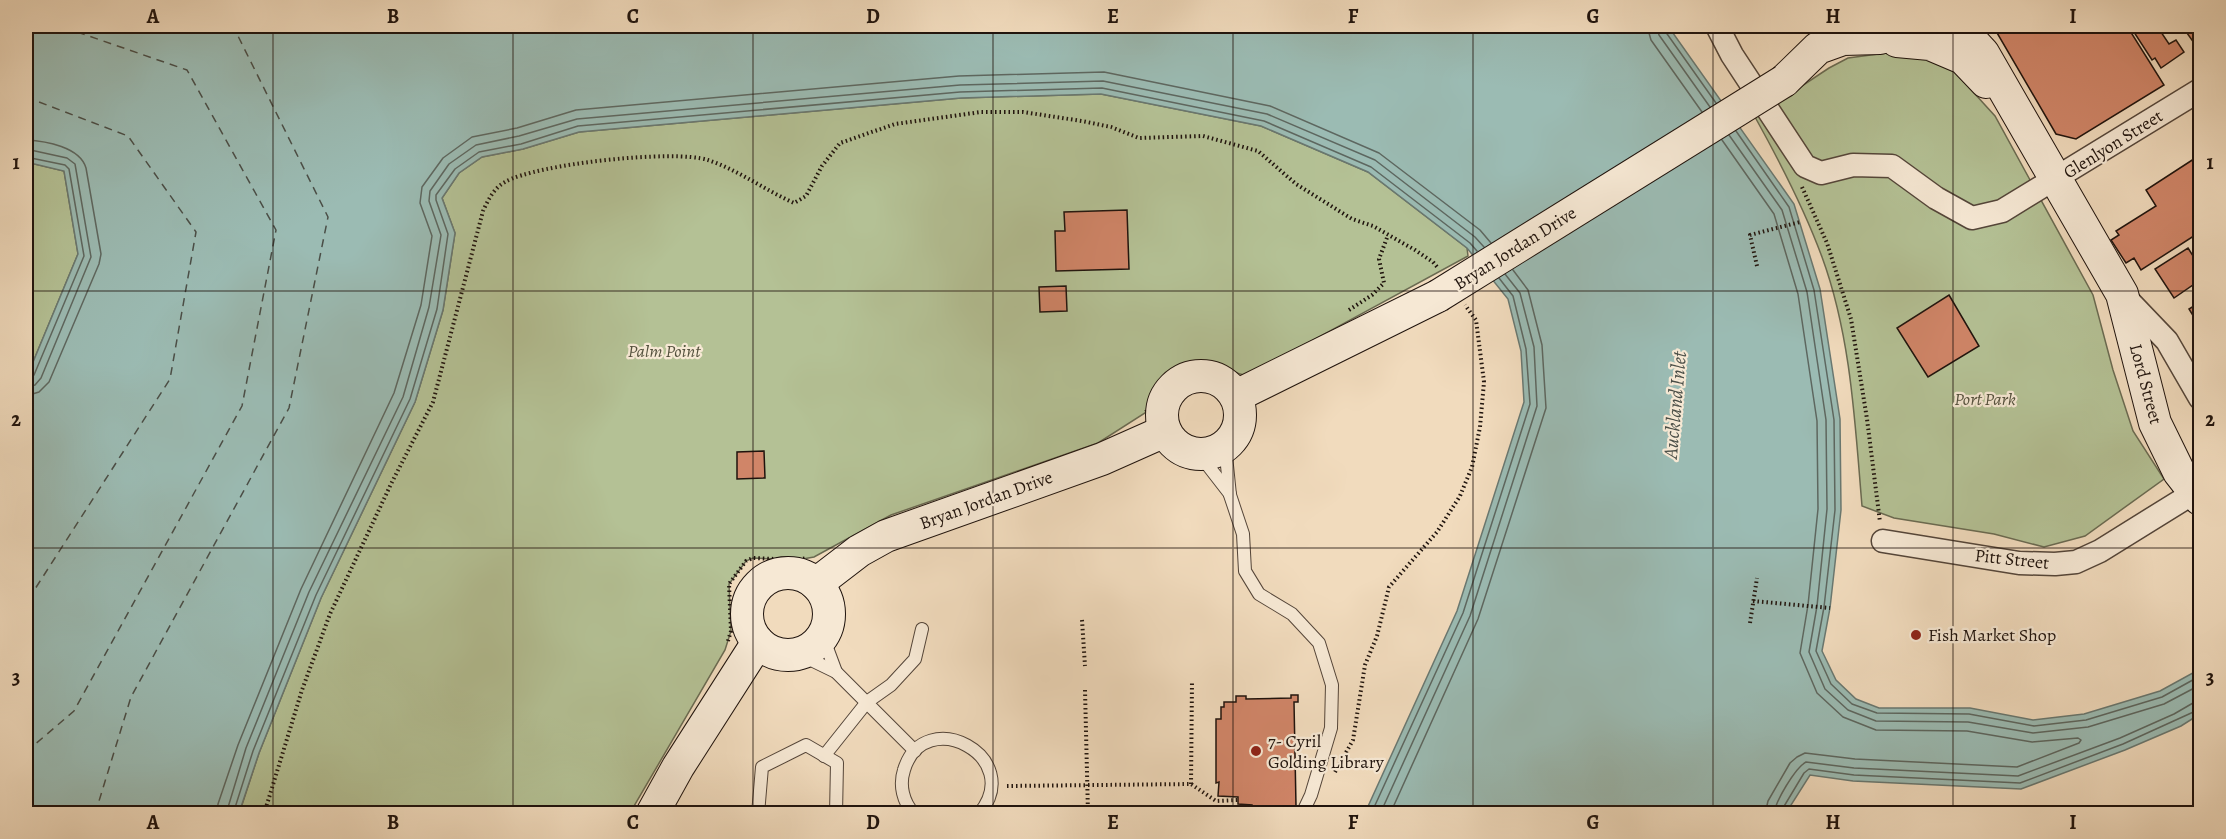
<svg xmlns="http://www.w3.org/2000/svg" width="2226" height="839" font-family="Alegreya,serif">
  <rect width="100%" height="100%" fill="#f1dbbd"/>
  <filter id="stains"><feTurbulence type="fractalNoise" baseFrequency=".00333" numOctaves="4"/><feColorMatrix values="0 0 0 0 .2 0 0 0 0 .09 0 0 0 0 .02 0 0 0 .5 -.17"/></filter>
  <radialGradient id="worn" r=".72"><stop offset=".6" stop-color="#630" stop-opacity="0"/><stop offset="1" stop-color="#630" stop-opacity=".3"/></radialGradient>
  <g fill="#b4c195" stroke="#6a6a51" stroke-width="1.5">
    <path d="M 1886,53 L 1919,53 L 1955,72 L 1995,116 L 2093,295 L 2113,370 L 2133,431 L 2164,479 L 2085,536 L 2044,547 L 1994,534 L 1894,518 L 1862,506 C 1855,423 1851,336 1822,257 C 1804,208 1780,162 1755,117 L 1829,68 L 1848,58 Z"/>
    <path d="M 1101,94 L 1261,126 L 1368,172 L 1467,248 L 1468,256 L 1247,376 L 1203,363 L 1170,377 L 1145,413 L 1098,443 L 891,515 L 814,557 L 797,560 L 753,558 L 746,561 L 729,584 L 731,631 L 725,650 L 630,813 L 239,814 L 259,753 L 321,598 L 415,402 L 443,310 L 455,233 L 442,198 L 459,173 L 482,157 L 523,149 L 579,132 L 961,98 Z"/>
    <path d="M 26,162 L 64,171 L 78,254 L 26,379 Z"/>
  </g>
  <path fill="#9bbbb3" stroke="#697871" stroke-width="1.5" d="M 26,26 L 1668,26 L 1794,204 L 1820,289 L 1840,419 L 1841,510 L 1830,608 L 1822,651 L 1836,680 L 1856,699 L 1879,708 L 1970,708 L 2033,720 L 2084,714 L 2160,691 L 2200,669 L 2200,714 L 2181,726 L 2125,750 L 2021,789 L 1853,781 L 1810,775 L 1786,813 L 1365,813 L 1457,611 L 1524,402 L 1521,351 L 1508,299 L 1467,248 L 1368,172 L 1261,126 L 1101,94 L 961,98 L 579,132 L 523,149 L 482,157 L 459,173 L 442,198 L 455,233 L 443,310 L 415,402 L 321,598 L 259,753 L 239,813 L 26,813 L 26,379 L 78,254 L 64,171 L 26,162 Z"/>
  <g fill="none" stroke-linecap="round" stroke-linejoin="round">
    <g stroke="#5d6760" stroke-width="1.5">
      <path d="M 1647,26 L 1651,40 L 1702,112"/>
      <path d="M 1656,26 L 1659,35 L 1710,107"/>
      <path d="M 1664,26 L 1665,31 L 1716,103"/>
      <path d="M 1736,131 L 1789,207 L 1814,290 L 1834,420 L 1835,510 L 1824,607 L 1816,651 L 1831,684 L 1852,704 L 1877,713 L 1969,714 L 2034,726 L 2086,720 L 2162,697 L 2200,676"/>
      <path d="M 1729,135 L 1782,210 L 1807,292 L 1826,420 L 1827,509 L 1817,606 L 1809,652 L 1825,689 L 1848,710 L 1876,721 L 1968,722 L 2033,733 L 2088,727 L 2164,704 L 2200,685"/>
      <path d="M 26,140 C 46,141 80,147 86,168 L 101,254 L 99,264 L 49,382 L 39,392 L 26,396"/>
      <path d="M 1722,140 L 1774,214 L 1798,294 L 1817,421 L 1818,509 L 1808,605 L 1800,653 L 1817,693 L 1843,717 L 1876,730 L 1967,731 L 2032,742 L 2078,738 L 2081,740 L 2079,743 L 2017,767 L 1855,759 L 1805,753 L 1797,757 L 1790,763 L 1768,801 L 1765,814"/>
      <path d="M 26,149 L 67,158 L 75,164 L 91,257 L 41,378 L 35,385 L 26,387"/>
      <path d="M 26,157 L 65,165 L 69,169 L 84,256 L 34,375 L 30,379 L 26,379"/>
      <path d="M 217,814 L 218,804 L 238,745 L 301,589 L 394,393 L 421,305 L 432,236 L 420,203 L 422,187 L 443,158 L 472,137 L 517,128 L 576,110 L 959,76 L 1104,72 L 1270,106 L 1379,153 L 1480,230 L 1491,243"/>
      <path d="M 226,814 L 246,748 L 309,592 L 403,397 L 429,307 L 441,235 L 429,201 L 430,191 L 449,164 L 476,145 L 519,136 L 577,119 L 960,85 L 1103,81 L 1267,114 L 1375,160 L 1475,237 L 1484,247"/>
      <path d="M 233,814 L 253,751 L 316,595 L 410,399 L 437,309 L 448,234 L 436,200 L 436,195 L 455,169 L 479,152 L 521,144 L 578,126 L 960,92 L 1102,88 L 1264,121 L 1371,167 L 1470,243 L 1477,251"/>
      <path d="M 1371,814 L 1463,613 L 1530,404 L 1526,349 L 1513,296 L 1499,278"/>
      <path d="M 1380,814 L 1470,616 L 1537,406 L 1534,347 L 1520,293 L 1505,274"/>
      <path d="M 1390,814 L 1478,619 L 1546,408 L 1542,345 L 1528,290 L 1513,270"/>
      <path d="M 1774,814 C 1775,802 1795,768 1806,762 L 1854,768 L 2018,776 L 2120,738 L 2174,714 L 2193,703 L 2200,702"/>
      <path d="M 1782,814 L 1783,808 L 1804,773 L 1809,769 L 1854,775 L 2020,783 L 2123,744 L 2200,709"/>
    </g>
    <g stroke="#4a4e47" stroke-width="1.5" stroke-dasharray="8 6" stroke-linecap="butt">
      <path d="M 26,97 L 128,136 L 196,232 L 170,379 L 26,603"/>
      <path d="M 26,752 L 74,711 L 242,406 L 276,230 L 187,70 L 60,26"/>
      <path d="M 95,814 L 131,697 L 289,408 L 328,217 L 235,30 L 219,26"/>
    </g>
  </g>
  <g fill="#d08568" stroke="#1f130d" stroke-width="1.5">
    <path d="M 1993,26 L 2127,26 L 2164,85 L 2076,139 L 2056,134 Z"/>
    <path d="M 2130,26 L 2157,26 L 2169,44 L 2176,40 L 2184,52 L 2161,68 L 2155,58 L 2152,60 Z"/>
    <path d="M 2182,26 L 2200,26 L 2200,38 L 2194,43 Z"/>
    <path d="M 2200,155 L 2200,206 L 2195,209 L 2200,219 L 2200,232 L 2141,270 L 2134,258 L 2126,263 L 2111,240 L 2119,235 L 2116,231 L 2156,206 L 2146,190 Z"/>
    <path d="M 1127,210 L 1129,269 L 1056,271 L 1055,231 L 1065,231 L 1064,212 Z"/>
    <path d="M 2188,248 L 2200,267 L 2200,280 L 2174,298 L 2155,269 Z"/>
    <path d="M 1066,286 L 1067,311 L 1040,312 L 1039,287 Z"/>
    <path d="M 1949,295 L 1979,346 L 1928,377 L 1897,328 Z"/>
    <path d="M 2200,302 L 2200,327 L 2189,309 Z"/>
    <path d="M 764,451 L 765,478 L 737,479 L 737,452 Z"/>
    <path d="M 1291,695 L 1298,695 L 1298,702 L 1294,702 L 1296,806 L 1252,807 L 1252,805 L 1238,804 L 1238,797 L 1218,796 L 1219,782 L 1216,783 L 1216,719 L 1221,719 L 1221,707 L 1224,707 L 1224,702 L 1236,702 L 1236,696 L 1246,696 L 1246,699 L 1291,698 Z"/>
  </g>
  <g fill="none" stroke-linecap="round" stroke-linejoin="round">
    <g stroke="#544539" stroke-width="14">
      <g id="service">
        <path d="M 1225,446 L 1230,495 L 1243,534 L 1245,571 L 1259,594 L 1292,614 L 1319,643 L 1332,685 L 1331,728 L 1311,795 L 1302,814"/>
        <path d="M 1199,454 L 1230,494"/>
        <path d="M 823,637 L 836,672"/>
        <path d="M 799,654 L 836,672 L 915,751"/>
        <path d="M 824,756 L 867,702 L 891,685 L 915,659 L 922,629"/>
        <path d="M 758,814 L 762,767 L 806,745 L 837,763 L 836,814"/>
        <path d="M 914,814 C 903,802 899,785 904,770 C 924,703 1027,757 979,814"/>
      </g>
    </g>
    <g stroke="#544539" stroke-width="25">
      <g id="minor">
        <path d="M 1717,26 L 1732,55 L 1805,166 L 1821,173 L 1853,165 L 1892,166 L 1936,198 L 1972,218 L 2002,211 L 2200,90"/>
        <path d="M 2123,295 L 2167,341 L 2200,398"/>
        <path d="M 1883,541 L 2019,563 L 2055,564 L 2076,562 L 2100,551 L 2195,492"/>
      </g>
    </g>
    <g stroke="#1f130d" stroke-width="34">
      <g id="secondary">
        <path d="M 1958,26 L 1983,53 L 2122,294 L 2155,423 L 2179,472 L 2200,499"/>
        <path d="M 1897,41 L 1930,44 L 1963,58 L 1986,82"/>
        <path d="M 1784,81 L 1818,48 L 1843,39 L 1880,38"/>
        <circle cx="1201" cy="415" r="39"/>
        <path d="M 1236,396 L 1438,296"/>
        <circle cx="788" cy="614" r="41"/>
        <path d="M 816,584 L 859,551 L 886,536 L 1102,459 L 1165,431"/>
        <path d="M 652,814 L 678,767 L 758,642"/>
      </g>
    </g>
    <g stroke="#1f130d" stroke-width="4" stroke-dasharray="1.5 3" stroke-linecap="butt">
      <path d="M 1802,187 L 1827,243 L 1851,319 L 1867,419 L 1880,522"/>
      <path d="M 1757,266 L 1750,235 L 1800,222"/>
      <path d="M 1349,310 L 1372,295 L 1384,283 L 1379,259 L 1388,235"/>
      <path d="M 1146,412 L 1170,377 L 1203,363 L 1230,371"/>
      <path d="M 1753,601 L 1830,608"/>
      <path d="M 1082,620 L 1085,666"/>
      <path d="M 1750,623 L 1757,578"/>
      <path d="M 728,641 L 731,631 L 729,584 L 746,561 L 753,558 L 797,560 L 807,558"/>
      <path d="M 1085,690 L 1088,814"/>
      <path d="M 1335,772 L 1353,740 L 1365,665 L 1377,636 L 1389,587 L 1437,532 L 1460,496 L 1472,467 L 1480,427 L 1484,382 L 1476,320 L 1465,305"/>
      <path d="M 1191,784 L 1192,681"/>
      <path d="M 1007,786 L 1191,784 L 1216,801 L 1238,800"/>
      <path d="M 264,814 L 302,690 L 330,614 L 391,484 L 433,402 L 483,211 C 488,200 494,188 505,182 C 536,164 674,149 708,160 C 738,170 765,190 794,203 L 806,196 L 822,166 L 840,143 L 895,124 L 981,112 L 1023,112 L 1082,121 L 1111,127 L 1139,138 L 1203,136 L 1258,151 L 1296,184 L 1352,219 L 1373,226 L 1415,250 L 1433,262 L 1438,268"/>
    </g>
    <use href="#service" stroke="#f6e8d4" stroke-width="12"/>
    <use href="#minor" stroke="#f6e8d4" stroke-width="22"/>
    <use href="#secondary" stroke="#f6e8d4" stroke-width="32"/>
    <g stroke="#1f130d" stroke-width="34" stroke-linecap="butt">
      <path id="secondary-bridge" d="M 1438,296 L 1784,81"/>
    </g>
    <use href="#secondary-bridge" stroke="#f6e8d4" stroke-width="32"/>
  </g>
  <path fill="none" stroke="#1f130d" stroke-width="1.5" stroke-opacity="0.55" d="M 273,26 L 273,814M 513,26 L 513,814M 753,26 L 753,814M 993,26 L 993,814M 1233,26 L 1233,814M 1473,26 L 1473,814M 1713,26 L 1713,814M 1953,26 L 1953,814M 26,291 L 2200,291M 26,548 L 2200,548"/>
  <g fill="#8f2418" stroke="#f6e8d4" stroke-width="2">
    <circle cx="1916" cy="635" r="6"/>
    <circle cx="1256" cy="751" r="6"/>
  </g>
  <g text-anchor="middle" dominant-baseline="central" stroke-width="4.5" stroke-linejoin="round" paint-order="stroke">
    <g font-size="18" fill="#1f130d" stroke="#f6e8d4">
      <text transform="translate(2113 144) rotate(-32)">Glenlyon Street</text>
      <text transform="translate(1515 248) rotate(-32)">Bryan Jordan Drive</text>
      <text transform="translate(2146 384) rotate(75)">Lord Street</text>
      <text transform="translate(986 500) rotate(-20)">Bryan Jordan Drive</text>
      <text transform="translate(2012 559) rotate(6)">Pitt Street</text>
    </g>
    <g font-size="18" font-style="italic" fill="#53503d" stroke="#f6e8d4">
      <text x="664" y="351">Palm Point</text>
      <text x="1985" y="399">Port Park</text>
    </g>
    <g font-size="18" fill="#1f130d" stroke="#f6e8d4" text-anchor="start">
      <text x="1928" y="635">Fish Market Shop</text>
      <text x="1268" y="741">7- Cyril<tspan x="1268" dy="21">Golding Library</tspan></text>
    </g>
    <g font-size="20" font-style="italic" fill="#4a4e47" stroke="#f6e8d4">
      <text transform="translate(1675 405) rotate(-85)">Auckland Inlet</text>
    </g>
  </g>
  <rect width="2226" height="839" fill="none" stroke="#f1dbbd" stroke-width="66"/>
  <rect x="33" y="33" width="2160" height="773" fill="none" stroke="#1f130d" stroke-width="2"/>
  <g font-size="20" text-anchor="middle" font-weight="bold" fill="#1f130d">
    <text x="153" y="23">A</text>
    <text x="393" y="23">B</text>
    <text x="633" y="23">C</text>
    <text x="873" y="23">D</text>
    <text x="1113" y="23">E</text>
    <text x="1353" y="23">F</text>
    <text x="1593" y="23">G</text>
    <text x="1833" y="23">H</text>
    <text x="2073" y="23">I</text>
    <text x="16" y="169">1</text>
    <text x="2210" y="169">1</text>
    <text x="16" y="426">2</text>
    <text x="2210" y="426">2</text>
    <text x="16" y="684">3</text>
    <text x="2210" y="684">3</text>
    <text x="153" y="829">A</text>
    <text x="393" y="829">B</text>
    <text x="633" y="829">C</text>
    <text x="873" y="829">D</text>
    <text x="1113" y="829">E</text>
    <text x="1353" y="829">F</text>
    <text x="1593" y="829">G</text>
    <text x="1833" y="829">H</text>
    <text x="2073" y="829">I</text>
  </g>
  <rect width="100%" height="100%" filter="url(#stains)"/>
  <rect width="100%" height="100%" fill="url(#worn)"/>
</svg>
